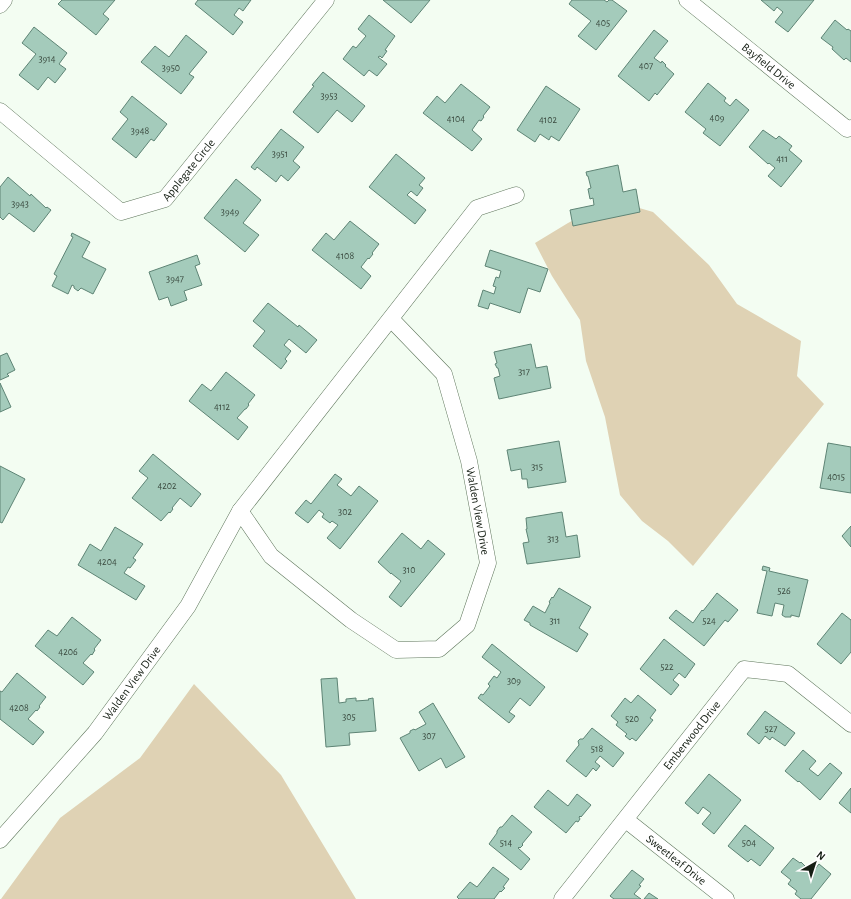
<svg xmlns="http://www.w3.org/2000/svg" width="851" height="899" font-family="'Alegreya Sans',sans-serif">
  <rect width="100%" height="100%" fill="#f3fdf2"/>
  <g fill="#dfd2b4">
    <path d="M 612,200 L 653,212 L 709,265 L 737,304 L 801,341 L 797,376 L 824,404 L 693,566 L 668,541 L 642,521 L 620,495 L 605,417 L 586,361 L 580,320 L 552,276 L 535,243 L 568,223 Z"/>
    <path d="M 194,684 L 281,775 L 356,899 L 1,899 L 60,818 L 140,758 Z"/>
  </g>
  <g fill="#a4cbbb" stroke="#5e8475">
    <path d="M 62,0 L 115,0 L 103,14 L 109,19 L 96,35 L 58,4 Z"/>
    <path d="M 198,0 L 251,0 L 243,11 L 239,8 L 234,15 L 243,22 L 233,35 L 195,4 Z"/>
    <path d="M 383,0 L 430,0 L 411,23 Z"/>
    <path d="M 572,0 L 604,0 L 607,2 L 609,0 L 612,0 L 627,11 L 596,50 L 578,36 L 591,21 L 569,4 Z"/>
    <path d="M 761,0 L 814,0 L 788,32 L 775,22 L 783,12 L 777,7 L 774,11 Z"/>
    <path d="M 369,15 L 395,36 L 385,50 L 387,51 L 382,58 L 380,56 L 378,57 L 387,64 L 377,76 L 369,70 L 364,76 L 343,59 L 353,46 L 356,48 L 366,36 L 358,29 Z"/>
    <path d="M 835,20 L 847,30 L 848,29 L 851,31 L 851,62 L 846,58 L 844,60 L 832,49 L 833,47 L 821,38 Z"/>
    <path d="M 34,27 L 67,53 L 59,64 L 66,69 L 55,83 L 48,77 L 38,90 L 19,75 L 36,54 L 22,43 Z"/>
    <path d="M 654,30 L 668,41 L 654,58 L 661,63 L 662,61 L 666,65 L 665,66 L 674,74 L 657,95 L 655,93 L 649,101 L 618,76 Z"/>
    <path d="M 186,35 L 207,52 L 189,74 L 194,77 L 181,94 L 141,62 L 155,46 L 169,57 Z"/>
    <path d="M 323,72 L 365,106 L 352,122 L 337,110 L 318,133 L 293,112 L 314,86 L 312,85 Z"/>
    <path d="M 708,83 L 726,98 L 724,101 L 730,106 L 736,99 L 749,110 L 720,146 L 703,133 L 706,129 L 685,112 Z"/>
    <path d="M 461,84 L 490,107 L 483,116 L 484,117 L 481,121 L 479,120 L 472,130 L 482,139 L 472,151 L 423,113 L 437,96 L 445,103 Z"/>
    <path d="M 546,86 L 580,109 L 559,141 L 551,136 L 549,140 L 540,134 L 535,142 L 517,130 Z"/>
    <path d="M 132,96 L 167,124 L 154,141 L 151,139 L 136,158 L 112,139 L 128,119 L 120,112 Z"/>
    <path d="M 281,129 L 304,147 L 293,161 L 300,167 L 288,181 L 281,175 L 276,182 L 257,167 L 255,170 L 251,167 Z"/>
    <path d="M 763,130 L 776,139 L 779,136 L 792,146 L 789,150 L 802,161 L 781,187 L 768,176 L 775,168 L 769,163 L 768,164 L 749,147 Z"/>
    <path d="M 396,154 L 425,178 L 419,185 L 423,188 L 417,196 L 411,191 L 407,195 L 426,210 L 415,224 L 369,187 Z"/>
    <path d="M 618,165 L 623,192 L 636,189 L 640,212 L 573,226 L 570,210 L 594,205 L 593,198 L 590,199 L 588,189 L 591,188 L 588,176 L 587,176 L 586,172 Z"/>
    <path d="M 8,177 L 30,196 L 31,194 L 46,208 L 47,207 L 51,210 L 34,232 L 9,213 L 3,220 L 0,217 L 0,187 Z"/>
    <path d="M 236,179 L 261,200 L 243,223 L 259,235 L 245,252 L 204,218 Z"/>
    <path d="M 350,221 L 379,244 L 372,253 L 373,254 L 369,259 L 368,258 L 361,267 L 371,276 L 361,289 L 312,250 L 326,233 L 334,240 Z"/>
    <path d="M 72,233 L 90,242 L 82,257 L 106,269 L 93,294 L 81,288 L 78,291 L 74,288 L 74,286 L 72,285 L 68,294 L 52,286 L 57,276 L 54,274 L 73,237 L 71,236 Z"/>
    <path d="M 490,250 L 548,269 L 540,292 L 528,288 L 520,313 L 490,303 L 488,309 L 478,306 L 483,290 L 494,294 L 496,287 L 493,286 L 496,277 L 499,278 L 501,271 L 485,266 Z"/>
    <path d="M 197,255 L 200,264 L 195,266 L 202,285 L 184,291 L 187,300 L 171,306 L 168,297 L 159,300 L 149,272 Z"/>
    <path d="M 268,303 L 298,327 L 299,325 L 317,340 L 306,353 L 289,339 L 284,345 L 291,351 L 285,359 L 287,361 L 281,369 L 253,346 L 265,331 L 253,321 Z"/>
    <path d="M 531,344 L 536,368 L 547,366 L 551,388 L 499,399 L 494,378 L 500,376 L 498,368 L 497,368 L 495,364 L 497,363 L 494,352 Z"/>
    <path d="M 7,353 L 15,370 L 7,374 L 9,376 L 0,380 L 0,356 Z"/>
    <path d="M 226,372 L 255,395 L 248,404 L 249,405 L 246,409 L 245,409 L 237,418 L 248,427 L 238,440 L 189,401 L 202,384 L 211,391 Z"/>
    <path d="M 0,383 L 11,407 L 0,412 Z"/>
    <path d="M 559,441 L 566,482 L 528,488 L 527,479 L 522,479 L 521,469 L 511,471 L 507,450 Z"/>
    <path d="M 828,443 L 851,447 L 851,493 L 820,488 Z"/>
    <path d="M 153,454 L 201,494 L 191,507 L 180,498 L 172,508 L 173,509 L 170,513 L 169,512 L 161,521 L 132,498 L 148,478 L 139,471 Z"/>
    <path d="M 0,466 L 25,479 L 2,523 L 0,522 Z"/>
    <path d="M 335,474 L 342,479 L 337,485 L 351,496 L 359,486 L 378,501 L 340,549 L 327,538 L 338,525 L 332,521 L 330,523 L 322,517 L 324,514 L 319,510 L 308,523 L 295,513 L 306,500 L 311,504 Z"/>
    <path d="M 562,512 L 566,537 L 577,535 L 580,557 L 527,564 L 523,543 L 529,542 L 526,529 L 527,529 L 526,518 Z"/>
    <path d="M 851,526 L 851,547 L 842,536 Z"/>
    <path d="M 115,527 L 143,544 L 133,558 L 136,560 L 130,568 L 128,567 L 124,573 L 145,586 L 136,600 L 78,565 L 90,544 L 101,551 Z"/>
    <path d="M 402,533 L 421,549 L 428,540 L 445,554 L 401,607 L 389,597 L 401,581 L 391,573 L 391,574 L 378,562 Z"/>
    <path d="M 763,566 L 770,568 L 769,571 L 808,580 L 799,617 L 791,615 L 791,617 L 785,617 L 782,615 L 784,605 L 775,603 L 772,616 L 757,613 L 767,571 L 762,570 Z"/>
    <path d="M 559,588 L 591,607 L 579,628 L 588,634 L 577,652 L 530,625 L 530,623 L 524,620 L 533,606 L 545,613 L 550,603 L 549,602 L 552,597 L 553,598 Z"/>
    <path d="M 717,593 L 738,610 L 728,622 L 725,620 L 704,646 L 669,618 L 676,610 L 693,623 L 702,610 L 703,611 Z"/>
    <path d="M 842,613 L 851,620 L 851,652 L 841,664 L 817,644 Z"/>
    <path d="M 72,617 L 101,640 L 94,649 L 95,650 L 92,655 L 91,654 L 83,663 L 94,672 L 83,685 L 35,646 L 48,630 L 57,636 Z"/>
    <path d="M 664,639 L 695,664 L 685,678 L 679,673 L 673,680 L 679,685 L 671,695 L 640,669 Z"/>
    <path d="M 492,644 L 545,687 L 530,706 L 520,698 L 509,712 L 515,716 L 509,723 L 478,698 L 481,694 L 483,695 L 490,686 L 488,684 L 494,676 L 497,678 L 501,672 L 482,657 Z"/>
    <path d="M 17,673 L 46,697 L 39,706 L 40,707 L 37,711 L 36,710 L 28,719 L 44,732 L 33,745 L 0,719 L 0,691 L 2,692 Z"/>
    <path d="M 337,678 L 339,703 L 346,702 L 346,699 L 356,698 L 356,701 L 369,700 L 368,699 L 373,698 L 376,731 L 349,733 L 350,745 L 326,747 L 321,679 Z"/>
    <path d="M 638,695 L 656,710 L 650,718 L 653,720 L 636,741 L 632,738 L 630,740 L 625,736 L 627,734 L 616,725 L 618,722 L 611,716 L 625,698 L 631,703 Z"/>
    <path d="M 433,703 L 465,757 L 446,768 L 441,758 L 419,771 L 400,738 L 410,733 L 410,731 L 414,729 L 415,730 L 426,724 L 419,712 Z"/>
    <path d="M 765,711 L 795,733 L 785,746 L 772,737 L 770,740 L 765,736 L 759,744 L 747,734 Z"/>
    <path d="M 592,728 L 624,753 L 613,767 L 600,756 L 595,762 L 600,766 L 596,771 L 593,768 L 586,777 L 566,761 L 579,745 L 578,741 L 580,739 L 583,739 Z"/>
    <path d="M 803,750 L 816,761 L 809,769 L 818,776 L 830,763 L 842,773 L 820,800 L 799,781 L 798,782 L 785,771 Z"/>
    <path d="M 709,774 L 741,800 L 714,834 L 702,824 L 711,813 L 703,807 L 698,814 L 685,803 Z"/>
    <path d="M 851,788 L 851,813 L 839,803 Z"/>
    <path d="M 548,790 L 568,806 L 577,794 L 591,805 L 581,817 L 580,816 L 579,817 L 580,819 L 578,822 L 576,821 L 566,833 L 534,807 Z"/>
    <path d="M 512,815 L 532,832 L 522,844 L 523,845 L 520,848 L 519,847 L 518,848 L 530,859 L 521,870 L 489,844 L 497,833 L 497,831 L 500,827 L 502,827 Z"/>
    <path d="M 745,825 L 774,848 L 760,866 L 751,859 L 748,862 L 728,846 Z"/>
    <path d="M 793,858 L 800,863 L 801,862 L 812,873 L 819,864 L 831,874 L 811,899 L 801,899 L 795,894 L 797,891 L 788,884 L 791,880 L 781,872 Z"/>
    <path d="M 493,867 L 509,879 L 503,887 L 505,888 L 501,892 L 500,891 L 494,899 L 459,899 L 457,897 L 470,882 L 477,887 Z"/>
    <path d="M 632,870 L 644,879 L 639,885 L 641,886 L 634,894 L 641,899 L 614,899 L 610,896 Z"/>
    <path d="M 649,893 L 658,899 L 644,899 Z"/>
  </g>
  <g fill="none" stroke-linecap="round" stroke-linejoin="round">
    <g stroke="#5e755b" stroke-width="17">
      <g id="minor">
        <path id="s1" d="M 687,0 L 847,129 L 851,128"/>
        <path d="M 0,5 L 4,0"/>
        <path id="s2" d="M 0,111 L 121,212 L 165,199 L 326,0"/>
        <path d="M 240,511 L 271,556 L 351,620 L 396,650 L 439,649 L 467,625 L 488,563 L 469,461 L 444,374 L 391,319"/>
        <path id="s3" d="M 626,820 L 726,899"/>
        <path id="s4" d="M 0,840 L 95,733 L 188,606 L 240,511 L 477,208 L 516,195"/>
        <path id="s5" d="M 562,899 L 744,669 L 788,674 L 851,724"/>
      </g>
    </g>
    <use href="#minor" stroke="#fff" stroke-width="16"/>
  </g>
  <g text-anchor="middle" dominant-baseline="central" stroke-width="3.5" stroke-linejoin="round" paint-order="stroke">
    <g font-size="10" fill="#39493e">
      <text x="603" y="23">405</text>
      <text x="47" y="59">3914</text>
      <text x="646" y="66">407</text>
      <text x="171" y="68">3950</text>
      <text x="329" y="96">3953</text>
      <text x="717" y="118">409</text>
      <text x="456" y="119">4104</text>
      <text x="548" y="120">4102</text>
      <text x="140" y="131">3948</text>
      <text x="280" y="154">3951</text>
      <text x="782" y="159">411</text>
      <text x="20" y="204">3943</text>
      <text x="230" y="212">3949</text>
      <text x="345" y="256">4108</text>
      <text x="175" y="279">3947</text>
      <text x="524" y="372">317</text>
      <text x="222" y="407">4112</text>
      <text x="537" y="467">315</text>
      <text x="836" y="477">4015</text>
      <text x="167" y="486">4202</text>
      <text x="345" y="512">302</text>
      <text x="553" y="539">313</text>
      <text x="107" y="562">4204</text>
      <text x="409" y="570">310</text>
      <text x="784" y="591">526</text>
      <text x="555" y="621">311</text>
      <text x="709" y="621">524</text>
      <text x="68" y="652">4206</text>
      <text x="667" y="667">522</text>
      <text x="514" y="681">309</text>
      <text x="19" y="708">4208</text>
      <text x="349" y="717">305</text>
      <text x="632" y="719">520</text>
      <text x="771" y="729">527</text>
      <text x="429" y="736">307</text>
      <text x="597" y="749">518</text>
      <text x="506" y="843">514</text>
      <text x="749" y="843">504</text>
    </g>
    <g font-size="12" fill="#151e14" stroke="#fff">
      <text stroke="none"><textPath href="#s1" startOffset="105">Bayfield Drive</textPath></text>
      <text stroke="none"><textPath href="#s2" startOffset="241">Applegate Circle</textPath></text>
      <text transform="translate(478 511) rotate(80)">Walden View Drive</text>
      <text stroke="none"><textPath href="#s4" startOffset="205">Walden View Drive</textPath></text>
      <text stroke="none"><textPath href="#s5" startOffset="209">Emberwood Drive</textPath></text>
      <text stroke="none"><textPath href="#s3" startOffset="64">Sweetleaf Drive</textPath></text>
    </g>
  </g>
  <g transform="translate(815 863) rotate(39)" stroke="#ffffff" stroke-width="3" paint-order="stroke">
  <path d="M0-3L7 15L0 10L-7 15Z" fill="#151e14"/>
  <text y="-6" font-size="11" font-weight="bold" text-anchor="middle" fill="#151e14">N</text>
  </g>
</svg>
